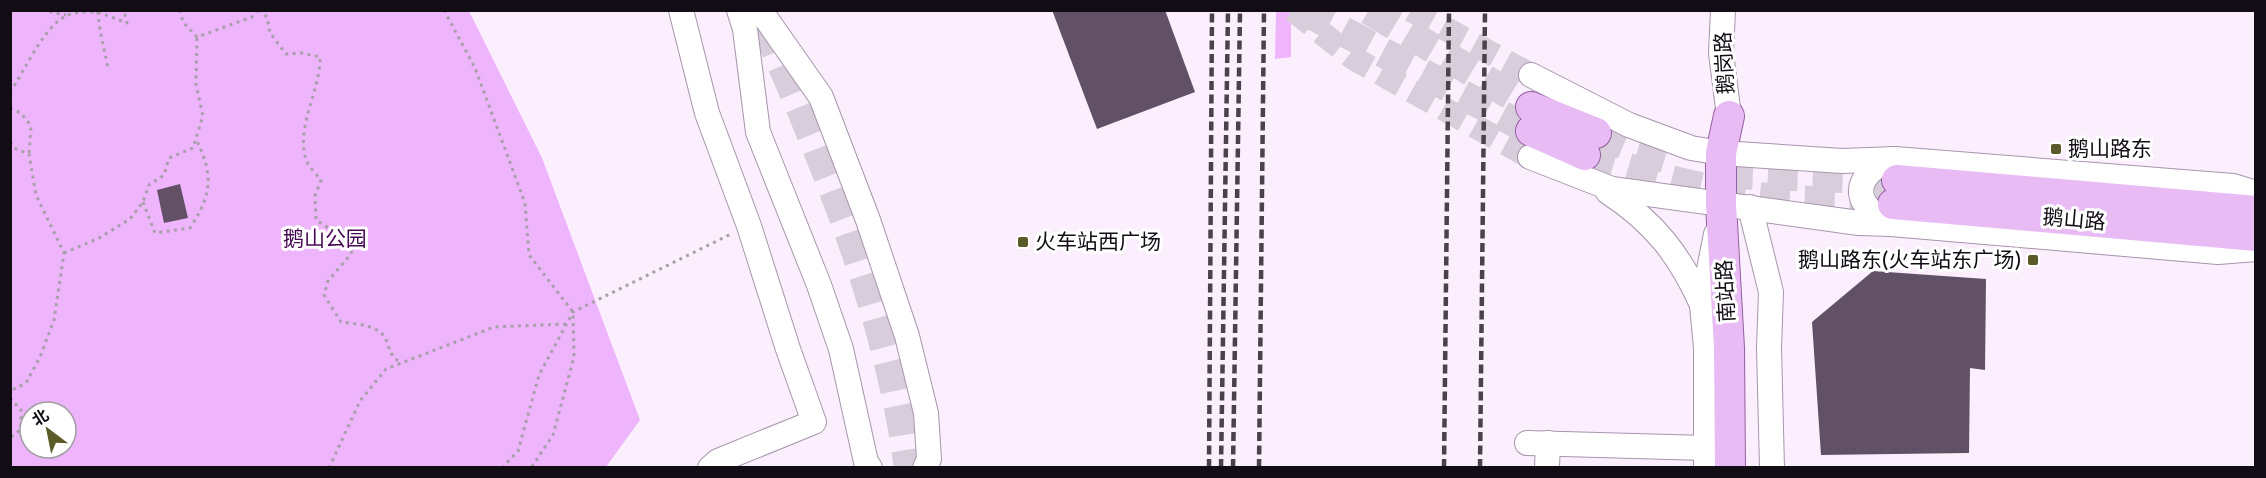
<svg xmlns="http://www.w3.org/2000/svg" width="2266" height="478" font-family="'Varela Round','Noto Sans SC',sans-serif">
  <rect width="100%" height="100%" fill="#fbeffe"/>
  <g fill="#eeb5fd" fill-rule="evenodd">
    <path d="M 10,11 L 469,11 L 542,158 L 640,420 L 606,467 L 11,467 ZM 30,412 L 66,412 L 66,448 L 30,448 Z"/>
    <path d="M 1276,11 L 1291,11 L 1291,57 L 1275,59 Z"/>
  </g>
  <g fill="#625166">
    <path d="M 1052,10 L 1165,10 L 1195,92 L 1097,129 Z"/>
    <path d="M 180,184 L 188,218 L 164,223 L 157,190 Z"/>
    <path d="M 1873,271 L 1986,279 L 1985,370 L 1970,368 L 1969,453 L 1821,455 L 1812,322 Z"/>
  </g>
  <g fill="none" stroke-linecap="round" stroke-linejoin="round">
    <g stroke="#d8cddb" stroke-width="24" stroke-dasharray="24 12" stroke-linecap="butt">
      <path d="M 1293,10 L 1353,58 L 1530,157"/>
      <path d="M 1411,10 L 1531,75"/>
    </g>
    <g stroke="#d8cddb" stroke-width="30" stroke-dasharray="30 15" stroke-linecap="butt">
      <path d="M 1303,10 L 1531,131"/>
      <path d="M 1369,10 L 1531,107"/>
      <path d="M 765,24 C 827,168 888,311 909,468"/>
      <path d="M 1596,133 L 1632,148 L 1665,158"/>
      <path d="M 1585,155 C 1635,170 1685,186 1736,194 C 1787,202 1840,201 1892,204"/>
      <path d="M 1723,172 L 1735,174 L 1897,180"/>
    </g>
    <g stroke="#a795ac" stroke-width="26">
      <g id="minor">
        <path d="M 681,10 L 707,113 L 749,226 L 788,349 L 814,422 L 718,461 L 710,468"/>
        <path d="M 739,10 L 745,29 L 758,132 L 819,285 L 841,349 L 866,462 L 870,468"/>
        <path d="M 760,10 L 821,97 L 868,220 L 907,336 L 926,413 L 929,459 L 925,468"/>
        <path d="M 1723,10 L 1721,53 L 1729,116"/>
        <path d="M 1531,75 L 1629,125 L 1691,148 L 1721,153 L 1842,161 L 1895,159 L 2233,186 L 2256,193"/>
        <path d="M 1530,157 L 1612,189 L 1859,223 L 1891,224 L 2218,252 L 2256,249"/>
        <path d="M 1608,192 C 1654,222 1680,255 1702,305"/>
        <path d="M 1750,207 L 1771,292 L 1769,348 L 1772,468"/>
        <path d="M 1891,224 C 1884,220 1876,216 1870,210 C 1848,188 1870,167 1892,159"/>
        <path d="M 1527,443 L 1706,448"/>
        <path d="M 1547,467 L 1548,443"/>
        <path d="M 1706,468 L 1706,348 L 1702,305 L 1716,234"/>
      </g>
    </g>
    <g stroke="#9460a1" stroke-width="32">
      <g id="major">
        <path d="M 1531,107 L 1596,133"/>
        <path d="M 1729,116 L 1721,153 L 1721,205 L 1729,348 L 1730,468"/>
        <path d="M 1531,131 L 1585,155"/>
        <path d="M 1897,180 L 2256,211"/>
        <path d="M 1893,204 L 2256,236"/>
      </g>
    </g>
    <g stroke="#a99fab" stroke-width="3" stroke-dasharray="3 4.5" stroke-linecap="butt">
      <path d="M 42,10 L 66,15"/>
      <path d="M 180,10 L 183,22 L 197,37 L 252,17 L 258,10"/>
      <path d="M 259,10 L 267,17 L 270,33 L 286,54 L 302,53 L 320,57 C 321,90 294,129 307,162 C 310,168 317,175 321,180 L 315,196 L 316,220 L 327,227 L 348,231 L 354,245 L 351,254 L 328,281 L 324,295 L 341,322 C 355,324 373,324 383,335 C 392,346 385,352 401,363"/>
      <path d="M 444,10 L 475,68 L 525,203 L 529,255 L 573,312 L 574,357 L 553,435 L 531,468"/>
      <path d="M 98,12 L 127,23 L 124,10"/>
      <path d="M 10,92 C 25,71 43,27 66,16 C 75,11 88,12 98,12 C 99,32 105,50 108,69"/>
      <path d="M 10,108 L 21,113 L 31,126 L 29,154"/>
      <path d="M 10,142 L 16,149 L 29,154 L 36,195 L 64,253 L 54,320 L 40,357 L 26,383 L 10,391"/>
      <path d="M 143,202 L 155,233 L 190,228 C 212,194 214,176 196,139"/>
      <path d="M 64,253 L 99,238 L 130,219 L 143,202 L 149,185 L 164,175 L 169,158 L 193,148 L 203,116 L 196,85 L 197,37"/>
      <path d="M 10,398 L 21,410 L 21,429 L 10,438"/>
      <path d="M 329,468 L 360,401 L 386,369 L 494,327 L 566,324"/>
      <path d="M 502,468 L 518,451 L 539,375 L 573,312 L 731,234"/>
    </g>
    <use href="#minor" stroke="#fff" stroke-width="24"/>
    <use href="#major" stroke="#e9bbf4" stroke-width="30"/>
    <g stroke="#49424b" stroke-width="4.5" stroke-dasharray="9 4.5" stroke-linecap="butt">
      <path d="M 1209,468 L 1212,10"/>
      <path d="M 1221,468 L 1228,10"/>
      <path d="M 1233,468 L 1240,10"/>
      <path d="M 1259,468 L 1264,10"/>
      <path d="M 1444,468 L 1449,10"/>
      <path d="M 1480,468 L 1485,10"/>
    </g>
  </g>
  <g fill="#5a5b28" stroke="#fff" stroke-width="2">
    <rect x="2050" y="143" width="12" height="12" rx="3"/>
    <rect x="1017" y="236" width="12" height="12" rx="3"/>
    <rect x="2027" y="254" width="12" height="12" rx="3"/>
  </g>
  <g text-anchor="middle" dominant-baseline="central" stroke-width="6" stroke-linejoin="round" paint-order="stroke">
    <g font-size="21" fill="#120c14" stroke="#fff">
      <text transform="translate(1725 63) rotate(-93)">鹅岗路</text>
      <text transform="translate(2074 220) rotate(5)">鹅山路</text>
      <text transform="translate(1726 291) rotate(-93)">南站路</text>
    </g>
    <g font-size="21" fill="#120c14" stroke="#fff" text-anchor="start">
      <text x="2068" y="149">鹅山路东</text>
      <text x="1035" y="242">火车站西广场</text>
      <text x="2021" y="260" text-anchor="end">鹅山路东(火车站东广场)</text>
    </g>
    <g font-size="21" fill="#440851" stroke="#fff">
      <text x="325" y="239">鹅山公园</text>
    </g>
  </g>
  <rect width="2266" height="478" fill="none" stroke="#120c14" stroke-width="24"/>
  <g transform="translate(48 430) rotate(328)"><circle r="28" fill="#ffffff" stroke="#a09ea1" stroke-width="1.5"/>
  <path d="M0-4.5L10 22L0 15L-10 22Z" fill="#5a5b28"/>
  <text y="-9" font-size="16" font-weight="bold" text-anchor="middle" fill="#120c14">北</text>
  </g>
</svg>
